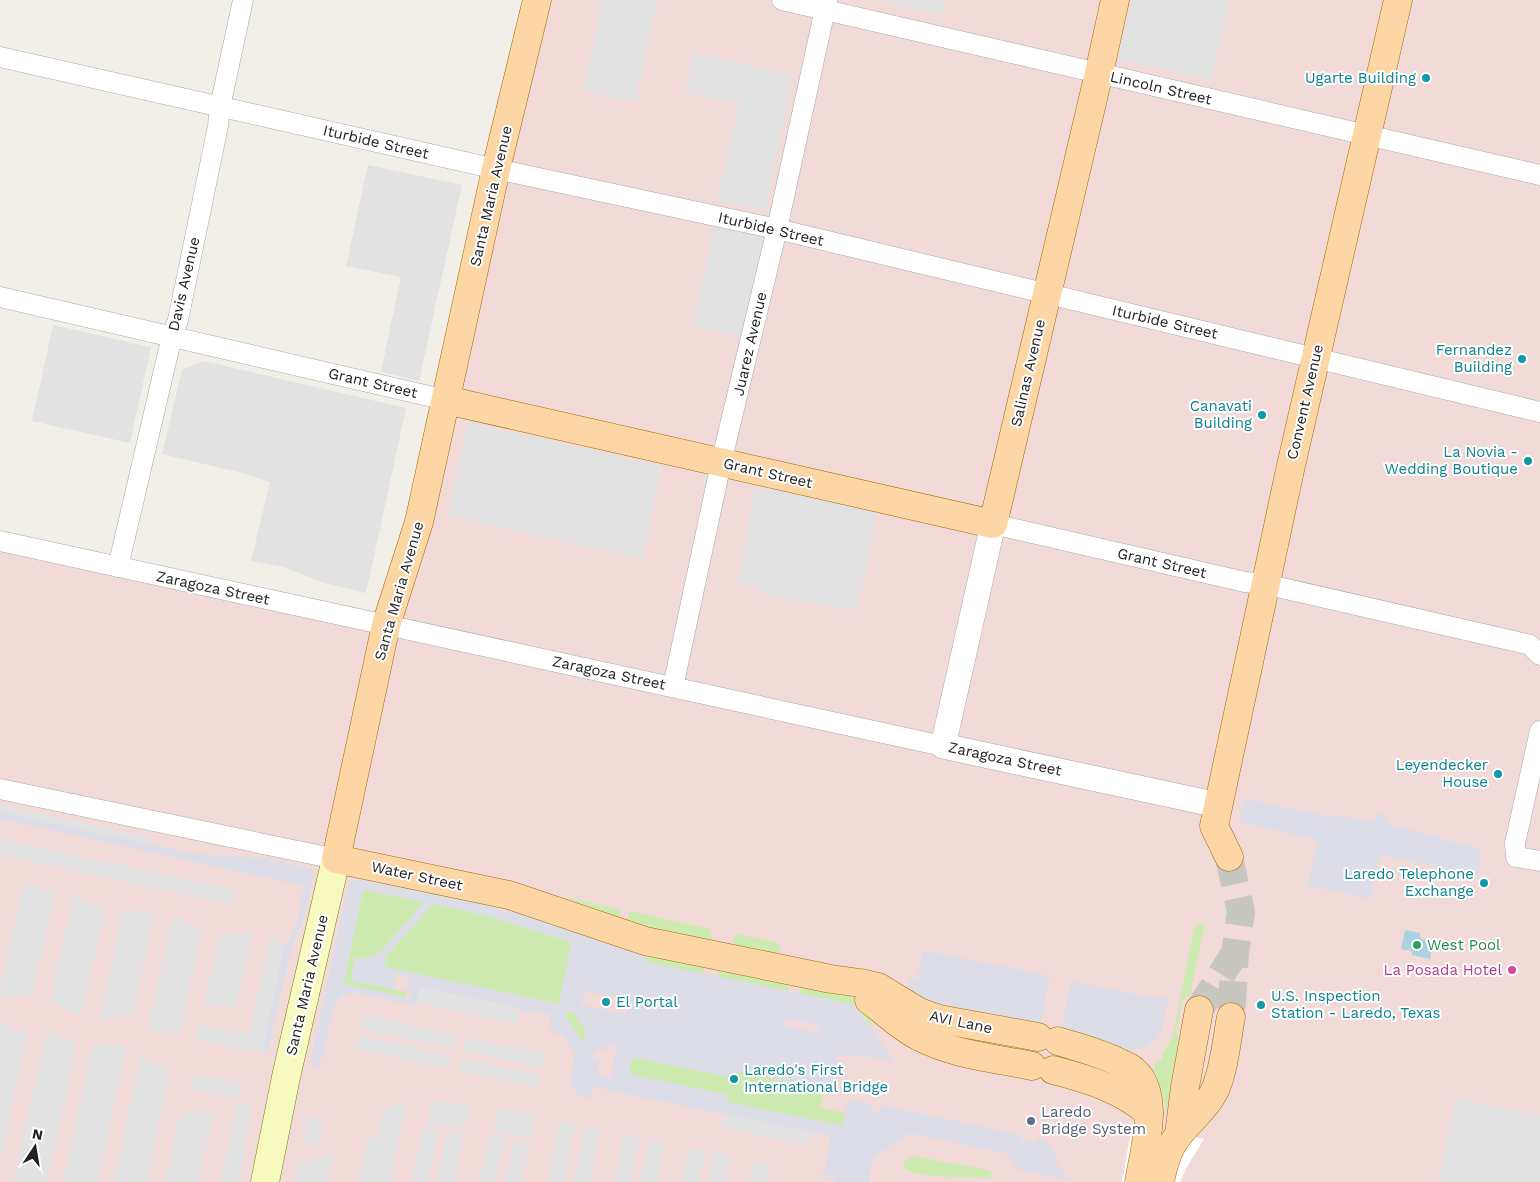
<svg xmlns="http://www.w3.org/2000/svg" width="1540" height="1182" font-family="'Work Sans',sans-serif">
  <rect width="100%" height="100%" fill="#f2efe9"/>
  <path fill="#f2dad9" d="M 537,0 L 1540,0 L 1540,1182 L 0,1182 L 0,541 L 386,625 Z"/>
  <g fill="#cdebb0">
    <path d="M 363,890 L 425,902 L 380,952 C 372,958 364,958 355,958 L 351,980 L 407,992 L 405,997 L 343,984 Z"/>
    <path d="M 562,896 L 622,910 L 618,918 Z"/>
    <path d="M 433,904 L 485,915 L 572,942 L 559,1004 L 384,967 L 386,956 Z"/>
    <path d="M 630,911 L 710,929 L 712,942 L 642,928 L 625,922 Z"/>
    <path d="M 1202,923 L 1205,923 L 1190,996 L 1184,997 L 1182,1000 L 1176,1032 L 1177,1037 L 1181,1042 L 1167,1124 L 1166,1107 L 1154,1070 L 1156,1062 L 1162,1061 L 1163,1053 L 1172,1038 L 1194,928 Z"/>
    <path d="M 735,934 L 776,942 L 780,946 C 780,951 779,953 775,955 L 733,946 Z"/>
    <path d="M 647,955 L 705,965 L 703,974 L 645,962 Z"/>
    <path d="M 719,970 L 840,992 C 855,998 875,1008 871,1027 L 855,1005 L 800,994 L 801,988 L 789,985 L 788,991 L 718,977 Z"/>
    <path d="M 563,1012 L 574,1013 L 586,1031 L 584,1044 Z"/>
    <path d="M 632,1057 L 733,1078 L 735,1071 L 824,1089 L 820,1108 L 845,1113 L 843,1126 L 727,1102 L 728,1095 L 629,1075 Z"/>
    <path d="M 914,1156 L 988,1170 L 992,1173 L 993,1177 L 988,1178 C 972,1177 913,1178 904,1168 C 902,1161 908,1158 914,1156 Z"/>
  </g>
  <g fill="#e2e2e2">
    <path d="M 603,0 L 658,0 L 635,102 L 583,91 Z"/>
    <path d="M 876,0 L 944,0 L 941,15 Z"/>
    <path d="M 1132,0 L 1230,0 L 1211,81 L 1118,59 Z"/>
    <path d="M 694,53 L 793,75 L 765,211 L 717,200 L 739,104 L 685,92 Z"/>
    <path d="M 368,165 L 462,185 L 419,381 L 381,372 L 401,277 L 346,266 Z"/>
    <path d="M 715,227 L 763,238 L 740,337 L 692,326 Z"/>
    <path d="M 53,325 L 151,347 L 130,443 L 32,421 Z"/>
    <path d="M 204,361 L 406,408 L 366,593 L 324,583 L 284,567 L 251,561 L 270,482 L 246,474 L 162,454 L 182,370 Z"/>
    <path d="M 468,422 L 662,466 L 642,559 L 448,516 Z"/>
    <path d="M 755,487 L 878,511 L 857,610 L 807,603 L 756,592 L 756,587 L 738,582 Z"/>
    <path d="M 0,805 L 151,838 L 150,844 L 0,812 Z"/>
    <path d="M 0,839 L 235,890 L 232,905 L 0,855 Z"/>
    <path d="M 24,883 L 39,886 L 38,891 L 56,890 L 32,995 L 5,997 L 0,996 L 0,988 Z"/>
    <path d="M 74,894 L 105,911 L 81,1015 L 73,1013 L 50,1000 Z"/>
    <path d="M 147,910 L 155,912 L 132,1016 L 100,1019 L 123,912 Z"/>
    <path d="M 174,916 L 202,931 L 179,1036 L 163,1028 L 162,1032 L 147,1029 Z"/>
    <path d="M 253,933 L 236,1007 L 203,1006 L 220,935 Z"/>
    <path d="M 270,937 L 285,946 L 262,1053 L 193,1039 L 201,1024 L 249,1035 Z"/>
    <path d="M 419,987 L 520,1008 L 517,1024 L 416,1003 Z"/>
    <path d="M 363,1014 L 457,1035 L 454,1049 L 359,1029 Z"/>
    <path d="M 0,1023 L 13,1023 L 12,1031 L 28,1030 L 0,1164 Z"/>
    <path d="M 47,1029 L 77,1045 L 47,1182 L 13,1182 Z"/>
    <path d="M 358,1035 L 452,1056 L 449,1069 L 356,1049 Z"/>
    <path d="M 466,1037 L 544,1053 L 541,1068 L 463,1051 Z"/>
    <path d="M 108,1043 L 126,1046 L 98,1182 L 63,1182 L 93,1044 Z"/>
    <path d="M 140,1055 L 170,1071 L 147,1182 L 114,1182 Z"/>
    <path d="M 462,1058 L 540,1075 L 536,1088 L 458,1071 Z"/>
    <path d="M 195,1074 L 244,1084 L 237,1099 L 189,1089 Z"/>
    <path d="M 1456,1098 L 1540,1116 L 1540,1182 L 1438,1182 Z"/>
    <path d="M 432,1101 L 470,1105 L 465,1128 L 427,1125 Z"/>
    <path d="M 236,1102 L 252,1105 L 240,1182 L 221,1182 Z"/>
    <path d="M 406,1103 L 390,1182 L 359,1182 L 368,1138 L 373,1139 L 378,1134 L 383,1108 L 390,1110 L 391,1106 Z"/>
    <path d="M 499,1108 L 536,1116 L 530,1140 L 493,1131 Z"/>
    <path d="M 214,1112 L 198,1182 L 165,1182 L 180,1114 Z"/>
    <path d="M 724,1113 L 811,1132 L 808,1146 L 721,1127 Z"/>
    <path d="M 309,1115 L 325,1119 L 319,1146 L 303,1142 Z"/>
    <path d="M 560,1121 L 576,1124 L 564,1182 L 547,1182 Z"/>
    <path d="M 585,1126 L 601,1129 L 590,1182 L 573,1182 Z"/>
    <path d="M 423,1127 L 439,1131 L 428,1182 L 411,1182 Z"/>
    <path d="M 448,1130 L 464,1133 L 454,1182 L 437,1182 Z"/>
    <path d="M 624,1134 L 640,1138 L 631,1182 L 614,1182 Z"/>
    <path d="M 489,1135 L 505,1138 L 496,1182 L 479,1182 Z"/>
    <path d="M 649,1139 L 666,1143 L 657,1182 L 640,1182 Z"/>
    <path d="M 514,1141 L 530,1144 L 522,1182 L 505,1182 Z"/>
    <path d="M 689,1148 L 706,1152 L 699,1182 L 682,1182 Z"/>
    <path d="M 714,1152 L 731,1156 L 725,1182 L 708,1182 Z"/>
    <path d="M 334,1153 L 328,1182 L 294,1182 L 297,1166 Z"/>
    <path d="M 754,1162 L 770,1165 L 767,1182 L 749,1182 Z"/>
  </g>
  <g fill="#dddde8" fill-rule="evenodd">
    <path d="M 1247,799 L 1331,817 L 1332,814 L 1370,821 L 1378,816 L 1382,811 L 1392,826 L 1441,837 L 1441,839 L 1480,848 L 1478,876 L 1380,855 L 1371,899 L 1308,886 L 1317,840 L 1239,822 L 1243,802 Z"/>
    <path d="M 0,812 L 195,854 L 265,858 L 311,869 L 313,872 L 313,878 L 303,921 L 291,949 L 269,1046 L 267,1051 L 262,1053 L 284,948 L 296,926 L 304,886 L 0,819 Z"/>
    <path d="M 357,878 L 487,904 L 648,952 L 646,962 L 855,1005 L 894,1062 L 855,1054 L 853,1058 L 839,1054 L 831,1091 L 736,1071 L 734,1078 L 633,1057 L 629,1074 L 728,1095 L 727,1102 L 842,1126 L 849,1099 L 872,1104 L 870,1112 L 878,1113 L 880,1105 L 1021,1135 L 1020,1140 L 1035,1143 L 1037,1138 L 1045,1140 L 1056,1156 L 1056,1162 L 1069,1180 L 1019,1170 L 1007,1154 L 910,1133 L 873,1158 L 869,1182 L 834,1182 L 834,1179 L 819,1175 L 820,1173 L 824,1173 L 831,1136 L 593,1087 L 590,1098 L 582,1098 L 575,1092 L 571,1083 L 570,1079 L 575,1053 L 564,1036 L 555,1034 L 551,1031 L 549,1026 L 551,1015 L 530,1010 L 529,1013 L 520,1011 L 520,1008 L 420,987 L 415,1006 L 353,992 L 341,996 L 335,1004 L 319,1069 L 317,1068 L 311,1063 L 311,1060 L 348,886 L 354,879 ZM 363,890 L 424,902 L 380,952 L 376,955 L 366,959 L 355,958 L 351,980 L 394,989 L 397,974 L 409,976 L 407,992 L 411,993 L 410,998 L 343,984 ZM 433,904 L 485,915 L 572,942 L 559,1004 L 385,967 L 386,956 ZM 584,991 L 630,1000 L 627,1014 L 581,1005 ZM 563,1012 L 574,1013 L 586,1031 L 584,1044 ZM 787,1019 L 819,1025 L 818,1033 L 786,1026 ZM 606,1044 L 616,1046 L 611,1078 L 597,1075 L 600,1059 L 593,1058 L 595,1050 L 604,1052 Z"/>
    <path d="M 923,950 L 1050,976 L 1039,1030 L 925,1006 L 907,992 L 910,979 L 917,980 Z"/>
    <path d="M 1071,981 L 1155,998 L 1156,996 L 1168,999 L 1162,1029 L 1159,1036 L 1146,1047 L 1130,1050 L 1060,1035 Z"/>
  </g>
  <path fill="#aad3df" d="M 1405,930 L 1420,933 L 1420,939 L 1433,941 L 1430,959 L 1412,955 L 1412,951 L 1401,949 Z"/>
  <path fill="#fff" d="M 1132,1125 L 1204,1139 L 1187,1167 L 1180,1182 L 1122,1182 Z"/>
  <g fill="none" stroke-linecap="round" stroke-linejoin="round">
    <g stroke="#c8c6c1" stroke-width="28" stroke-dasharray="28 14" stroke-linecap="butt">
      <path d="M 1229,857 L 1241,912 L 1235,953 L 1231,1017"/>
      <path d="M 1199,1010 L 1233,956"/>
    </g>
    <g stroke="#a9a9a9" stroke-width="21">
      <g id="minor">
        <path d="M 782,0 L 1540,175"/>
        <path d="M 0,57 L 496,169 L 777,229 L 1540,412"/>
        <path d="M 0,297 L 446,400"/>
        <path d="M 993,524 L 1245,582 L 1265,584 L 1518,642 L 1530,645 L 1540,655"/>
        <path d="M 0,541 L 943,746"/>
        <path d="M 118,567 L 172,336 L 178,320 L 218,126 L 220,107 L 243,0"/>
        <path d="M 673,687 L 721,463 L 777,229 L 827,0"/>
        <path d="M 1540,731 L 1515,843 L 1516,857 L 1540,861"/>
        <path d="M 0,789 L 336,859"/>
      </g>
    </g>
    <g stroke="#a9a9a9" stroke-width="26">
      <path id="tertiary" d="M 993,524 L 943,746 L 1218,805"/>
    </g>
    <g stroke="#707d05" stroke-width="29">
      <path id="secondary" d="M 265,1182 L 286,1077 L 336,859"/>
    </g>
    <g stroke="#a06b00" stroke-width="29">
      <g id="primary">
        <path d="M 537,0 L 496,169 L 419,522 L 386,625 L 336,859 L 509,895 L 645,941 L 831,979 L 860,983 L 878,987 L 919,1012 L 939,1019 L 1038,1037"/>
        <path d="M 446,400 L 993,524 L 1099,73 L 1115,0"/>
        <path d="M 1229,857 L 1214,826 L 1290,470 L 1398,0"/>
        <path d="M 869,1000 C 886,1012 901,1028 920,1037 C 954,1055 995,1058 1032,1066"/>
        <path d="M 1058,1041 C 1080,1048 1101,1053 1120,1063 C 1125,1065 1130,1067 1134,1071 C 1161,1094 1144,1151 1139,1182"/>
        <path d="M 1053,1070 C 1088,1079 1121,1089 1149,1113"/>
        <path d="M 1179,1134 L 1185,1087 L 1199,1010"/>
        <path d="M 1160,1182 C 1163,1166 1167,1149 1178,1136 C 1189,1121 1205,1109 1214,1092 C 1224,1072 1227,1038 1231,1017"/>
      </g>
    </g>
    <use href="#minor" stroke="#fff" stroke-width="20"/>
    <use href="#tertiary" stroke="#fff" stroke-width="25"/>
    <use href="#secondary" stroke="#f7fabf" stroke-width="28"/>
    <use href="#primary" stroke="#fcd6a4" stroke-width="28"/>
  </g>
  <g fill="#0f9aa8" stroke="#fff" stroke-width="2">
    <circle cx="1426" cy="78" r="5"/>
    <circle cx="1522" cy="359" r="5"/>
    <circle cx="1262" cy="415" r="5"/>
    <circle cx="1528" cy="461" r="5"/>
    <circle cx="1498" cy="774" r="5"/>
    <circle cx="1484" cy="883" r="5"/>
    <circle cx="606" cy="1002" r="5"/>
    <circle cx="1261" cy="1005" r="5"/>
    <circle cx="734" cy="1079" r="5"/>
  </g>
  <circle fill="#2e9e5b" stroke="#fff" stroke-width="2" cx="1417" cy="945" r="5"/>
  <circle fill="#d1479c" stroke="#fff" stroke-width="2" cx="1512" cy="970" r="5"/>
  <circle fill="#5c6f8a" stroke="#fff" stroke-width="2" cx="1031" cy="1121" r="5"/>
  <g text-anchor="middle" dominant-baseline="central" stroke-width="4" stroke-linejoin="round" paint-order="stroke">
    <g font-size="15" fill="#0d838f" stroke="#fff" text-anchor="end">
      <text x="1416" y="78">Ugarte Building</text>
      <text x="1512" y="350">Fernandez<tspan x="1512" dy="17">Building</tspan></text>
      <text x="1252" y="406">Canavati<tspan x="1252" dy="17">Building</tspan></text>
      <text x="1518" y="452">La Novia -<tspan x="1518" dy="17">Wedding Boutique</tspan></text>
      <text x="1488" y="765">Leyendecker<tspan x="1488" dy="17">House</tspan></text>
      <text x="1474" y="874">Laredo Telephone<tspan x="1474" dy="17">Exchange</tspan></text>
      <text x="1271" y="996" text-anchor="start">U.S. Inspection<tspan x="1271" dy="17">Station - Laredo, Texas</tspan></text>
      <text x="616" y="1002" text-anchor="start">El Portal</text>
      <text x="744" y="1070" text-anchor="start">Laredo's First<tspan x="744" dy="17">International Bridge</tspan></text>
    </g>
    <g font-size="15" fill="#222" stroke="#fff">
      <text transform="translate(1161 88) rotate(13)">Lincoln Street</text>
      <text transform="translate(376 142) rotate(13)">Iturbide Street</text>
      <text transform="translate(491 196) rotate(-77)">Santa Maria Avenue</text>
      <text transform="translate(771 229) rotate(13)">Iturbide Street</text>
      <text transform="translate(184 284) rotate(-77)">Davis Avenue</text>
      <text transform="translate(1165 322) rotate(13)">Iturbide Street</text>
      <text transform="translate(750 344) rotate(-77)">Juarez Avenue</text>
      <text transform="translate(1028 373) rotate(-77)">Salinas Avenue</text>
      <text transform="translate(373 383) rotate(13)">Grant Street</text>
      <text transform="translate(1305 402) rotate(-77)">Convent Avenue</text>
      <text transform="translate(768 473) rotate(13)">Grant Street</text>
      <text transform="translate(1162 563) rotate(13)">Grant Street</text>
      <text transform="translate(213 588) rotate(12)">Zaragoza Street</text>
      <text transform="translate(399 591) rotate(-74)">Santa Maria Avenue</text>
      <text transform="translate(609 673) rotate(12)">Zaragoza Street</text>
      <text transform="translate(1005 759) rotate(12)">Zaragoza Street</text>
      <text transform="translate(417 876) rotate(12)">Water Street</text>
      <text transform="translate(307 985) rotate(-77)">Santa Maria Avenue</text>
      <text transform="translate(961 1022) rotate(12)">AVI Lane</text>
    </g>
    <g font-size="15" fill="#27864d" stroke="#fff" text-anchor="start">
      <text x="1427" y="945">West Pool</text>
    </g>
    <g font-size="15" fill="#b23c85" stroke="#fff" text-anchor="end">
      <text x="1502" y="970">La Posada Hotel</text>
    </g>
    <g font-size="15" fill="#4e5e75" stroke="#fff" text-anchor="start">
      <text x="1041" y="1112">Laredo<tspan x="1041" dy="17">Bridge System</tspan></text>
    </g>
  </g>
  <g transform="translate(35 1147) rotate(12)" stroke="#ffffff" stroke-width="4" paint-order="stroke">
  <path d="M0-4L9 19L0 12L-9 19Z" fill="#222222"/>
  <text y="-8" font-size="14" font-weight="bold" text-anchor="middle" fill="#222222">N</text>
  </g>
</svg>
